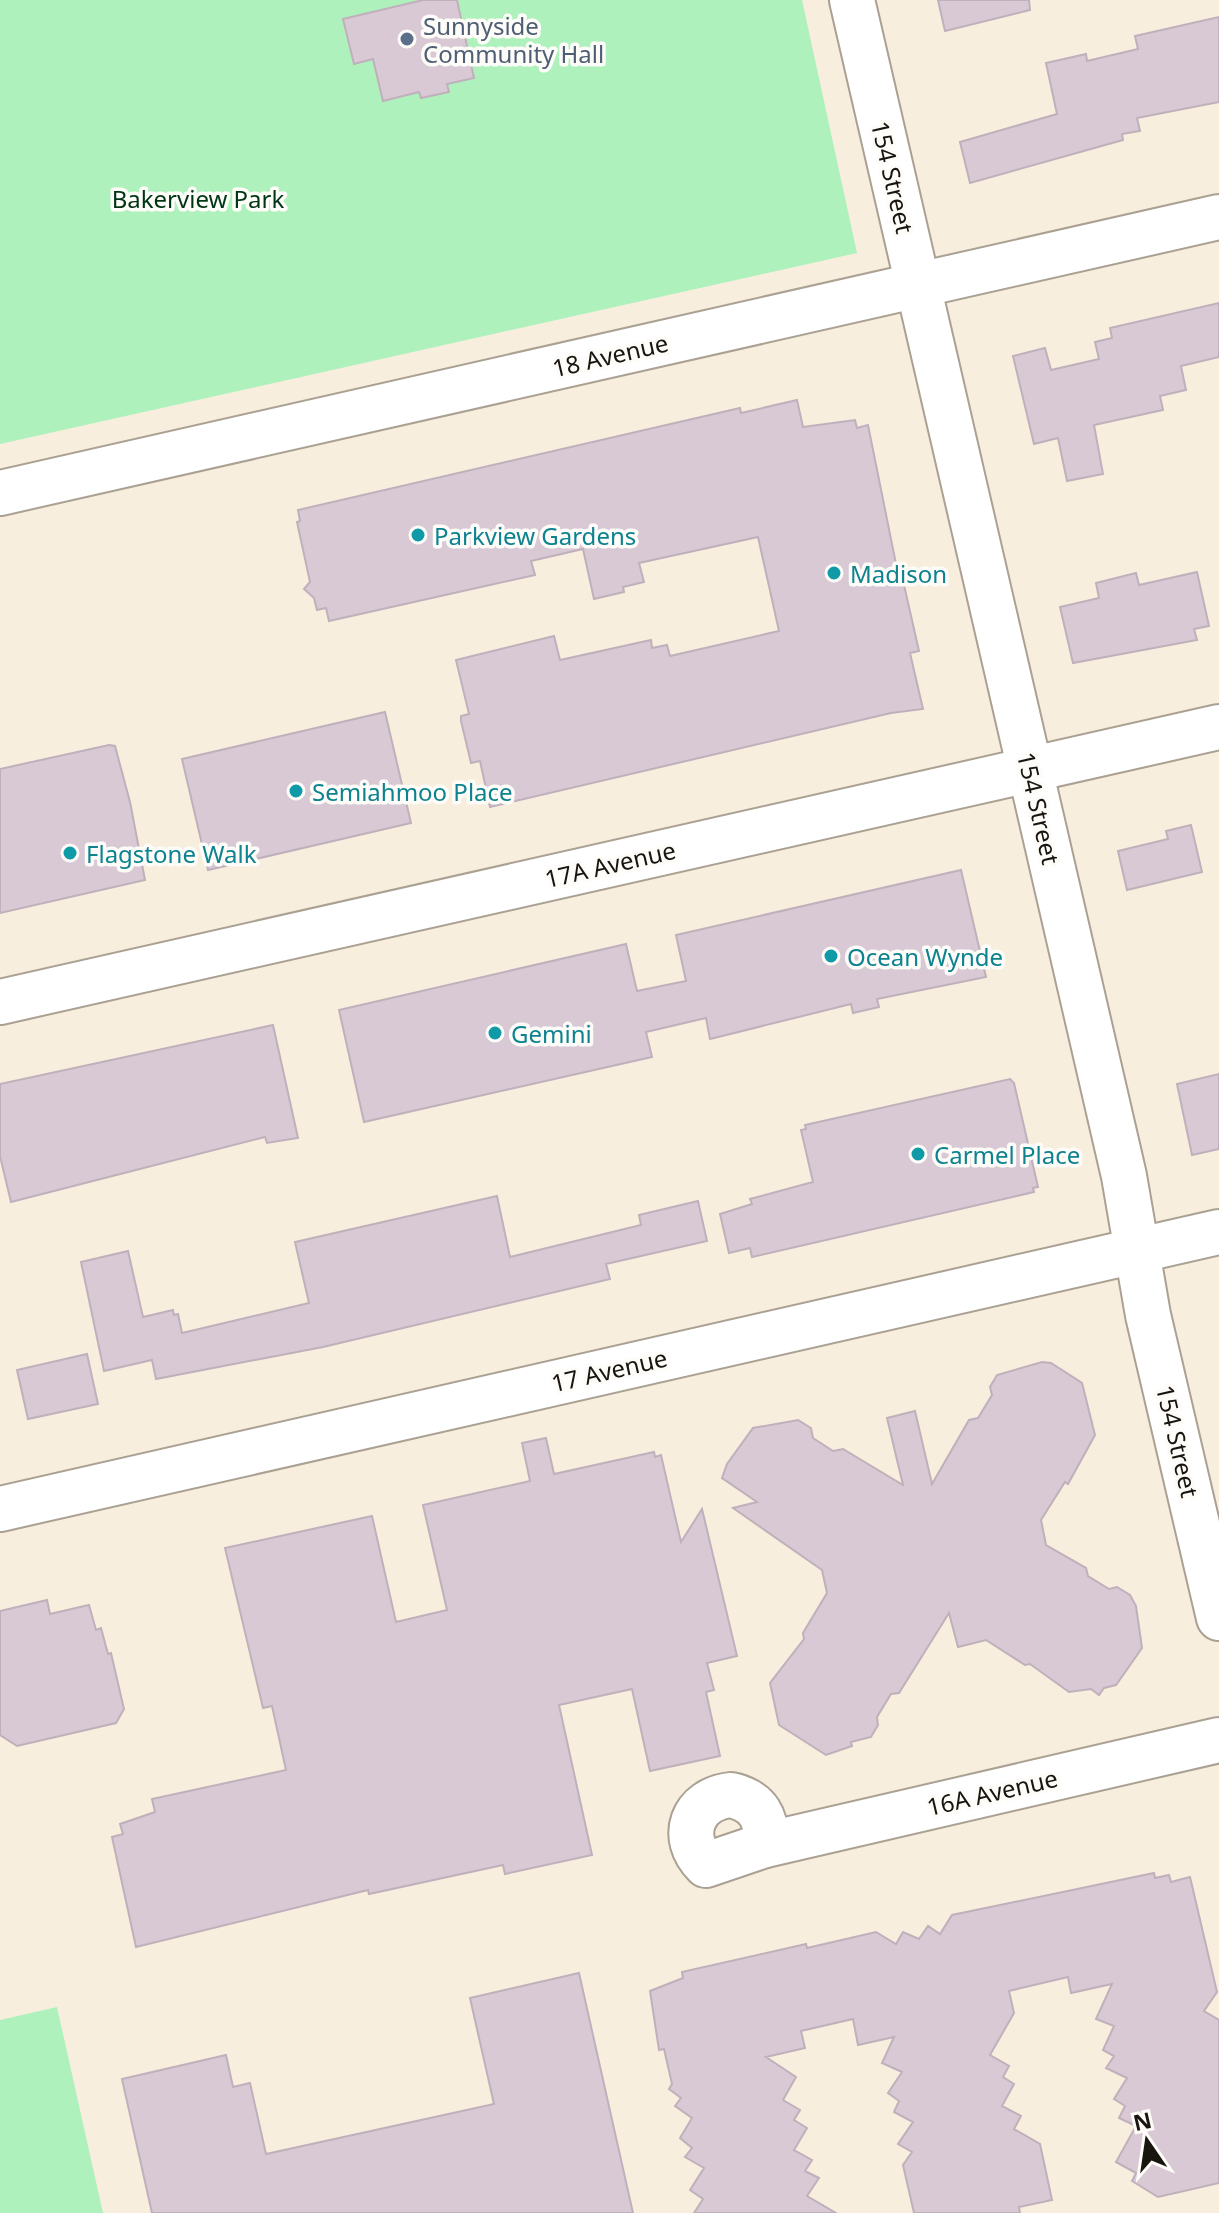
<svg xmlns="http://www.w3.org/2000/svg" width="1219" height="2213" font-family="'Noto Sans',sans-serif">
  <rect width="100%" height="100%" fill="#f7eede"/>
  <g fill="#aff1bc">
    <path d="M 0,0 L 802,0 L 857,253 L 0,444 Z"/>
    <path d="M 57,2007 L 103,2213 L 0,2213 L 0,2020 Z"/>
  </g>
  <g fill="#d9c9d4" stroke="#c0b0bb" stroke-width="2">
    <path d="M 423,0 L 457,0 L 474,78 L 447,84 L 449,92 L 421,98 L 419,92 L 383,101 L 373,59 L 354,64 L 343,19 Z"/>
    <path d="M 938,0 L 1029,0 L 1030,10 L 945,31 Z"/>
    <path d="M 1219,17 L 1219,102 L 1137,118 L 1140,131 L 1122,134 L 1123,140 L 970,183 L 960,142 L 1057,114 L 1046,63 L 1086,54 L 1087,61 L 1138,49 L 1135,36 Z"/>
    <path d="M 1219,303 L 1219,357 L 1181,366 L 1186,390 L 1160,396 L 1163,410 L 1094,425 L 1103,474 L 1067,481 L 1058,438 L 1034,444 L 1013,356 L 1045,348 L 1051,370 L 1099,359 L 1095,342 L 1112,338 L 1110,328 Z"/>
    <path d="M 797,400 L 803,427 L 855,420 L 857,428 L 868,425 L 896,564 L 899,563 L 919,651 L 910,653 L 923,709 L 891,713 L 490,807 L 480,761 L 471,763 L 461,721 L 461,716 L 469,714 L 456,660 L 554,636 L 560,660 L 651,640 L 652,648 L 667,645 L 670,656 L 779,631 L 758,537 L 639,563 L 644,582 L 623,587 L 624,592 L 594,599 L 583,549 L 531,561 L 535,575 L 329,621 L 326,608 L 317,610 L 314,598 L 304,589 L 310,582 L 297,522 L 300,521 L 298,510 L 740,408 L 741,413 Z"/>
    <path d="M 1197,572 L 1209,626 L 1194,629 L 1197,640 L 1073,663 L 1060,607 L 1099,598 L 1096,583 L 1136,573 L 1139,585 Z"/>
    <path d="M 385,712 L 411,823 L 208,870 L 182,759 Z"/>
    <path d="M 109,745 L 115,746 L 130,802 L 145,880 L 0,913 L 0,769 Z"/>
    <path d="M 1191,825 L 1202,872 L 1127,890 L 1118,851 L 1168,839 L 1166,831 Z"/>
    <path d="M 961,870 L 986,977 L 877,999 L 879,1007 L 853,1013 L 851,1004 L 710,1039 L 706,1018 L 646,1032 L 652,1057 L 364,1122 L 339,1010 L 626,944 L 637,991 L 686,981 L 676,935 Z"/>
    <path d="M 273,1025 L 298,1138 L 267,1143 L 265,1137 L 11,1202 L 0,1156 L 0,1084 Z"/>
    <path d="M 1219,1074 L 1219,1149 L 1192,1155 L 1177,1084 Z"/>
    <path d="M 1010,1079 L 1014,1083 L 1038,1187 L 1033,1188 L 1034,1192 L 752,1257 L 750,1248 L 729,1253 L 720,1214 L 752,1204 L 750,1199 L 813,1182 L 801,1130 L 806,1129 L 805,1125 Z"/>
    <path d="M 497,1196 L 510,1257 L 641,1225 L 639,1215 L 698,1201 L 707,1241 L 606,1264 L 610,1279 L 323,1347 L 156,1379 L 152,1360 L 104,1371 L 81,1262 L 128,1251 L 143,1317 L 173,1310 L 174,1315 L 178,1314 L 182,1333 L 309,1303 L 295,1242 Z"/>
    <path d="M 87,1354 L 98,1404 L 28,1419 L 17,1370 Z"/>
    <path d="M 1042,1362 L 1051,1363 L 1082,1383 L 1095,1435 L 1068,1484 L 1065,1482 L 1041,1520 L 1046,1545 L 1086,1568 L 1088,1576 L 1109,1589 L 1117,1587 L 1130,1595 L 1136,1606 L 1142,1648 L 1116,1685 L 1104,1688 L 1099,1695 L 1091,1689 L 1069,1692 L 1030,1664 L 1025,1665 L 986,1640 L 958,1647 L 949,1613 L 899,1693 L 891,1694 L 877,1717 L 878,1725 L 871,1737 L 851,1742 L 852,1746 L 826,1755 L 779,1725 L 770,1683 L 804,1639 L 803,1633 L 827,1593 L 822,1570 L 733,1508 L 757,1502 L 722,1478 L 727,1464 L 753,1428 L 798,1420 L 811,1428 L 813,1438 L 833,1451 L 843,1449 L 903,1485 L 887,1418 L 915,1411 L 932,1484 L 969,1420 L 978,1418 L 992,1395 L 990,1387 L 997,1375 Z"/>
    <path d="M 546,1438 L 554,1474 L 654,1452 L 655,1457 L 661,1455 L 681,1542 L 702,1509 L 737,1656 L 707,1663 L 714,1690 L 706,1692 L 720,1756 L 650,1771 L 632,1689 L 559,1705 L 592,1855 L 505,1874 L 503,1865 L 369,1894 L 368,1890 L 136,1947 L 112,1837 L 123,1834 L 120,1824 L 155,1812 L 152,1799 L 286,1770 L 272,1706 L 263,1708 L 225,1548 L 372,1516 L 396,1622 L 447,1610 L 423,1505 L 530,1481 L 522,1443 Z"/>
    <path d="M 47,1600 L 50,1614 L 89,1605 L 96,1630 L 101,1628 L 108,1654 L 111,1653 L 124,1709 L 116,1723 L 17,1746 L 0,1735 L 0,1611 Z"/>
    <path d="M 1154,1873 L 1155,1878 L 1169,1875 L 1171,1882 L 1190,1877 L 1217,1992 L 1204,2011 L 1219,2020 L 1219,2183 L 1158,2197 L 1132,2181 L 1136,2173 L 1116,2162 L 1136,2126 L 1119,2118 L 1125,2106 L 1114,2099 L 1127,2078 L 1106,2068 L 1114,2056 L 1103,2050 L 1114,2026 L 1096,2019 L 1112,1984 L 1071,1993 L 1068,1977 L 1009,1991 L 1014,2013 L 990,2055 L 1009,2066 L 1003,2077 L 1014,2084 L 1002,2106 L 1021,2116 L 1014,2129 L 1040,2144 L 1052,2200 L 1019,2207 L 1020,2213 L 914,2213 L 903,2165 L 912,2152 L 898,2144 L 913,2122 L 894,2112 L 899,2101 L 888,2093 L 902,2072 L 882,2063 L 894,2037 L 858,2045 L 853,2019 L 801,2031 L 805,2048 L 766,2057 L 796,2077 L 783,2100 L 800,2110 L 794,2120 L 807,2128 L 794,2150 L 812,2160 L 805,2171 L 819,2178 L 807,2196 L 836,2213 L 694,2213 L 703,2199 L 690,2190 L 704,2168 L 685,2157 L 692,2148 L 680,2138 L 692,2118 L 675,2106 L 681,2098 L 669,2089 L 672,2084 L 664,2049 L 659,2050 L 650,1991 L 683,1978 L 682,1972 L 806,1944 L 807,1948 L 876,1932 L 896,1944 L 903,1932 L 919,1939 L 928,1926 L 940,1934 L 952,1915 Z"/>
    <path d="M 579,1973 L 633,2213 L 152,2213 L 122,2079 L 226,2055 L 233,2087 L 250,2083 L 266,2154 L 494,2104 L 470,1998 Z"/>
  </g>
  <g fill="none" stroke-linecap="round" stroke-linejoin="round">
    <g stroke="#aaa193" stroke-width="48">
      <g id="minor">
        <path d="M 852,0 L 1124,1176 L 1148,1315 L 1219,1618"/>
        <path d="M 0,493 L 1219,217"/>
        <path d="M 0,1002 L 1219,727"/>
        <path d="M 0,1509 L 1219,1232"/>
        <path d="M 731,1795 C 758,1801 768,1818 765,1845 L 706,1865 C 678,1837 692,1799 731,1795 Z"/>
        <path d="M 765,1845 L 1219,1740"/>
      </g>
    </g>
    <use href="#minor" stroke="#fff" stroke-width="44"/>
  </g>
  <circle fill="#5c6f8a" stroke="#fefcf9" stroke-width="3" cx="407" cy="39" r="8"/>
  <g fill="#0f9aa8" stroke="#fefcf9" stroke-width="3">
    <circle cx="418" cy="535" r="8"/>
    <circle cx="834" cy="573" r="8"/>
    <circle cx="296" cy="791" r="8"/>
    <circle cx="70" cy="853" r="8"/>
    <circle cx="831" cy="956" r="8"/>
    <circle cx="495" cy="1033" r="8"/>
    <circle cx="918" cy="1154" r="8"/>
  </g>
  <g text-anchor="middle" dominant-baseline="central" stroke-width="7" stroke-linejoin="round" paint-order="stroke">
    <g font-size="24" fill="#4e5e75" stroke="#fefcf9" text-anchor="start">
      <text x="423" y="25">Sunnyside<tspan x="423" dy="28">Community Hall</tspan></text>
    </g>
    <g font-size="24" fill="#18150f" stroke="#fefcf9">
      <text transform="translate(893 177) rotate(77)">154 Street</text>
      <text transform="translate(610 355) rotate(-13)">18 Avenue</text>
      <text transform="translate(1039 808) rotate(77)">154 Street</text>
      <text transform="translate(610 864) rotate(-13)">17A Avenue</text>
      <text transform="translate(609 1370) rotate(-13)">17 Avenue</text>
      <text transform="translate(1178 1441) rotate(77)">154 Street</text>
      <text transform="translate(992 1792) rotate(-13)">16A Avenue</text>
    </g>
    <g font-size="24" fill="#003514" stroke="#fefcf9">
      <text x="198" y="198">Bakerview Park</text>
    </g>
    <g font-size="24" fill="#0d838f" stroke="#fefcf9" text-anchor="start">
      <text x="434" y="535">Parkview Gardens</text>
      <text x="850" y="573">Madison</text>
      <text x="312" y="791">Semiahmoo Place</text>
      <text x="86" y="853">Flagstone Walk</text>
      <text x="847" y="956">Ocean Wynde</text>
      <text x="511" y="1033">Gemini</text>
      <text x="934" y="1154">Carmel Place</text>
    </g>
  </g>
  <g transform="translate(1147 2141) rotate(347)" stroke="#fefcf9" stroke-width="6" paint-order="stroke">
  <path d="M0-6L14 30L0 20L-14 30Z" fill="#18150f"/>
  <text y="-12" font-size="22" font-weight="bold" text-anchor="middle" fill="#18150f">N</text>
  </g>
</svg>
